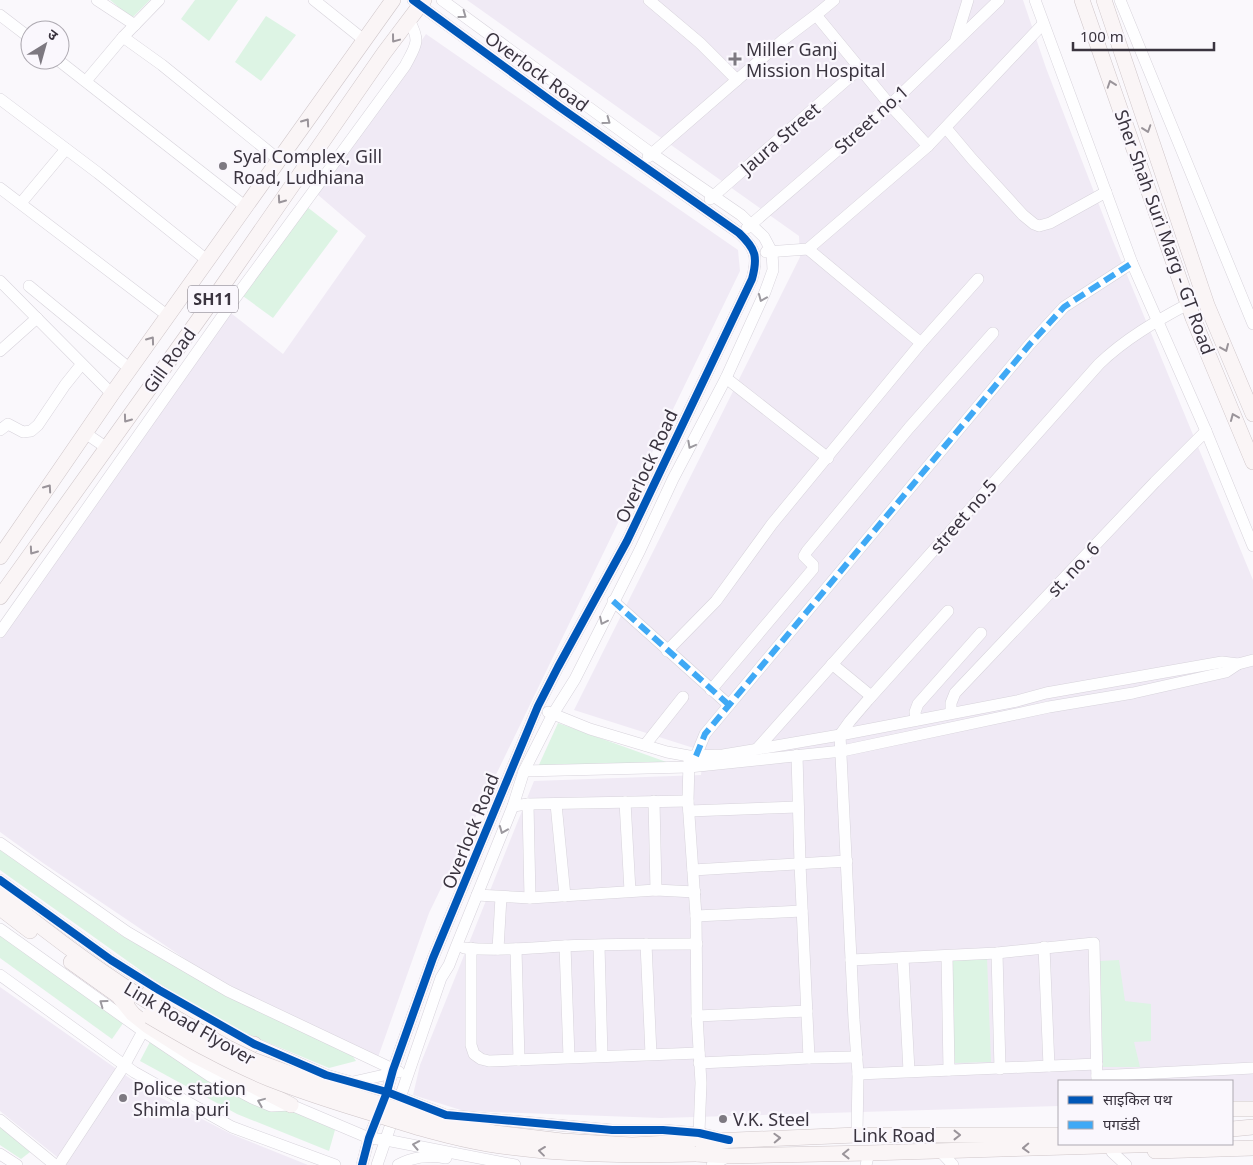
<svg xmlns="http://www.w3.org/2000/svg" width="1253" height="1165" font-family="'Noto Sans','Noto Sans Devanagari',sans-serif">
  <rect width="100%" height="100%" fill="#faf8fc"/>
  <g fill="#f0eaf5">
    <path d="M 467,0 L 1023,0 L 1046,68 L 1113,241 L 1253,580 L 1253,1101 L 1232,1102 L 1232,1081 L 1059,1081 L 1059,1106 L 661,1118 L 464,1111 L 413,1095 L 420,1065 L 534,781 L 701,775 L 703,751 L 574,710 L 800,257 L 799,236 Z"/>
    <path d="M 426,34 L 738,250 L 740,271 L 429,913 L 377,1060 L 206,973 L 43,863 L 0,832 L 0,639 L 227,310 L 283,354 L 366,236 L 317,194 Z"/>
    <path d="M 0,987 L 148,1091 L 231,1134 L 308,1165 L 67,1165 L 0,1111 Z"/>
  </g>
  <g fill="#ddf4e4">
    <path d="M 110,0 L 150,0 L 132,18 Z"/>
    <path d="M 195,0 L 238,0 L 209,41 L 181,19 Z"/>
    <path d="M 266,16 L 296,35 L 261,81 L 235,62 Z"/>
    <path d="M 302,203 L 338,231 L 273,318 L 236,291 Z"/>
    <path d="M 558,723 L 672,764 L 538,767 Z"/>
    <path d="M 0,849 L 119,934 L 229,997 L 348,1049 L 356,1061 L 329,1068 L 219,1022 L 157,982 L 0,870 Z"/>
    <path d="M 0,928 L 126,1019 L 112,1039 L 0,958 Z"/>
    <path d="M 987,957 L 991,1062 L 954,1063 L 944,959 Z"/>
    <path d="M 1119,960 L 1125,1001 L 1151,1004 L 1151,1041 L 1134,1042 L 1140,1067 L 1103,1067 L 1100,961 Z"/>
    <path d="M 152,1038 L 335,1130 L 329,1151 L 237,1114 L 140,1061 Z"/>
    <path d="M 0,1125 L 30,1152 L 21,1159 L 0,1145 Z"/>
  </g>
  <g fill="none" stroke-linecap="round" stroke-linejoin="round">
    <g stroke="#d7d3db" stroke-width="12">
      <g id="minor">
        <path d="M 97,0 L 135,25"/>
        <path d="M 314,0 L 364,40"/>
        <path d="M 649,0 L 700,43 L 737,80"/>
        <path d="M 1035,0 L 1132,263 L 1206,431 L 1253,546"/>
        <path d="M 1120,0 L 1253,324"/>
        <path d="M 0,15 L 30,38"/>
        <path d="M 816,15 L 834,0"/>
        <path d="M 123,37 L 162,65 L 279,160"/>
        <path d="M 956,39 L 968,0"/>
        <path d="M 58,60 L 246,207"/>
        <path d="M 86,81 L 123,37 L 159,0"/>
        <path d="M 0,99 L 98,173 L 208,261"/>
        <path d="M 946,128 L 972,159 L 1023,215 L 1034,224 L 1039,226 L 1050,223 L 1106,192"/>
        <path d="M 648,157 L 783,40 L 816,15 L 890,105 L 928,146"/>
        <path d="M 0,188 L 168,316"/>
        <path d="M 710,199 L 859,69"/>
        <path d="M 21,203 L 66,149"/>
        <path d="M 747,228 L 890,105 L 999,0"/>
        <path d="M 808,249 L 921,343"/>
        <path d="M 766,252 L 808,249 L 928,146 L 1043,24"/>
        <path d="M 0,281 L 112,394"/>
        <path d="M 29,286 L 130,369"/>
        <path d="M 0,351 L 37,318"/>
        <path d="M 726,378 L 828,458"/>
        <path d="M 0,430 L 8,424 L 23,432 L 31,431 L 38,425 L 65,385 L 81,365"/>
        <path d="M 85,433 L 107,448"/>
        <path d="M 613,601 L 729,705"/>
        <path d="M 0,632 L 233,301 L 405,66 C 416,45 421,42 409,20"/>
        <path d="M 667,651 L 716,601 L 772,524 L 921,343 L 978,279"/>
        <path d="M 832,664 L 871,696"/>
        <path d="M 711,690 L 813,569 L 813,565 L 804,556 L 807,551 L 909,428 L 993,333"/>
        <path d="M 548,712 L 590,729 L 667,752 L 689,756 L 723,755 L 840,735 L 1017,701 L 1046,693 L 1222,662 L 1238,664 L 1253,660"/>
        <path d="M 951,713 L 951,703 L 955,693 L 1155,482 L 1206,431"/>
        <path d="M 916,720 L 915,712 L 918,704 L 981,633"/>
        <path d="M 645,745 L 683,697"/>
        <path d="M 757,749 L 1099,364 C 1125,339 1156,321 1188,304"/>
        <path d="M 797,755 L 800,864 L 809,1058"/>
        <path d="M 696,756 L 705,734 L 1030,344 L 1064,307 L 1132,263"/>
        <path d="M 689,761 L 688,801 L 696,916 L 697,1016 L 701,1083 L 699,1133"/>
        <path d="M 524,771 L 689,767 L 842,751 L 1049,707 L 1133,693 L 1226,672 L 1238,664"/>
        <path d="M 654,801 L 656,890"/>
        <path d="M 625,802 L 630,891"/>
        <path d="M 528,804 L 530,898"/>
        <path d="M 556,804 L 565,896"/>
        <path d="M 513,806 L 528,804 L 688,801"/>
        <path d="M 689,811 L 798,807"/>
        <path d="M 0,843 L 127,932 L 228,991 L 399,1072"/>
        <path d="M 693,870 L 847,861"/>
        <path d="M 0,880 L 111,960 L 165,994"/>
        <path d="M 477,895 L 530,898 L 656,890 L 695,892"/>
        <path d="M 696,916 L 802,911"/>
        <path d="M 0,929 L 143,1031 L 210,1076 L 252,1098 L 271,1106 L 291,1105 L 369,1138 L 386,1140 L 515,1165"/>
        <path d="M 646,944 L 651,1054"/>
        <path d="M 565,946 L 569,1057"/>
        <path d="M 599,946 L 602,1056"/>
        <path d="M 1044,947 L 1049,1066"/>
        <path d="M 464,948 C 497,951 530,948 563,946 C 607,944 652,944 697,944"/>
        <path d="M 471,948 L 471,1045 L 474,1054 L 481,1059 L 489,1061 L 699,1053"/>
        <path d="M 498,949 L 501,897"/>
        <path d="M 516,949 L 519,1060"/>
        <path d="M 997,953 L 1000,1069"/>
        <path d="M 947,956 L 949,1070"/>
        <path d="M 903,958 L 909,1071"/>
        <path d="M 851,960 L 997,953 L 1094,943 L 1097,1081"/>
        <path d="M 0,975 L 134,1072 L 232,1127 L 335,1165"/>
        <path d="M 697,1016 L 807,1011"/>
        <path d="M 247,1040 L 326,1075 L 387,1092 L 446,1115 L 612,1130 L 663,1130 L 699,1133 L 716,1137"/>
        <path d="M 699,1063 L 809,1058 L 857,1057"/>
        <path d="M 858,1074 L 1097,1064"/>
        <path d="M 1097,1076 L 1253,1068"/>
        <path d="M 353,1082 L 393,1073"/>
        <path d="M 0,1120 L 55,1165"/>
        <path d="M 857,1135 L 858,1074 L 854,1020 L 840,735 L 850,721 L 868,700 L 948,611"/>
        <path d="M 940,1151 L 953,1165"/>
        <path d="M 1112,1152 L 1126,1165"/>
        <path d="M 0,1154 L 17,1165"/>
        <path d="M 59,1165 L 124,1066 L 143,1031"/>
        <path d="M 362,1165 L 369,1138 L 387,1092 L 393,1070 L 433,958 L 538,706 L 558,667 L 627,541 L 752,279 C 758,257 756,249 739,233 L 558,106 L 413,0"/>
        <path d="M 377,1165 L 441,978 L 449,965 L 456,947 L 513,806 L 524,771 L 553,714 L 575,679 L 640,550 L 673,479 L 726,378 L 765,292 L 773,270 L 772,252 L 764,237 L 741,215 L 651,153 L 442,0"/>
        <path d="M 398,1165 C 412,1157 430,1155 446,1158"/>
        <path d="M 712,1165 L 729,1156"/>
        <path d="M 866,1165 L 869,1153"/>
      </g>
    </g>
    <g stroke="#cfc6c9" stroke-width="16">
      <g id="major">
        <path d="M 1082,0 L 1193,318 L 1253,462"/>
        <path d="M 1104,0 L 1207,305 L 1253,414"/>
        <path d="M 0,557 L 112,394 L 393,0"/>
        <path d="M 0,597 L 219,291 L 384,53 L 424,0"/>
        <path d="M 0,894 C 50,935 102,974 157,1007"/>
        <path d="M 0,908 L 30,931"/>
        <path d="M 71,962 L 127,1002"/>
        <path d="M 149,993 L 153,994 L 244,1046 L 249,1047 L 254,1044"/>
        <path d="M 120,998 L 133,1014 L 148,1026 L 192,1054 L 291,1105"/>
        <path d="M 1232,1109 L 1253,1109"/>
        <path d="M 1232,1129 L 1253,1127"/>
        <path d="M 689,1142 L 857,1135 L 1059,1135"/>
        <path d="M 1155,1151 L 1253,1148"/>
        <path d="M 696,1154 L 729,1156 L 869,1153 L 1168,1144"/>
      </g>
    </g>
    <use href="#minor" stroke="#fefeff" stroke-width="11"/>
    <use href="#major" stroke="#faf5f6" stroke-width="15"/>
    <g stroke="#cfc6c9" stroke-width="16" stroke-linecap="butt">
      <g id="major-bridge">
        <path d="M 157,1007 L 226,1047 L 253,1060 L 332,1089 L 428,1119 L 495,1133 L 562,1141 L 632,1145 L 689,1142"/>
        <path d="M 149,1016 C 188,1039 228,1062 270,1079 C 306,1093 344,1105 381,1116 C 416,1127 451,1138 488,1144 C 556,1155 626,1156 696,1154"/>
      </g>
    </g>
    <use href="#major-bridge" stroke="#faf5f6" stroke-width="15"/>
    <g stroke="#3fa9f5" stroke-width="6" stroke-dasharray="12 6" stroke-linecap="butt">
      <path d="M 613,601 L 729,705"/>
      <path d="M 696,756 L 705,734 L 1030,344 L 1064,307 L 1132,263"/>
    </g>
    <g stroke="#faf7fd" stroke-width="11">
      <g id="cycleway">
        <path d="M 0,880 L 111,960 L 159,990 L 254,1044 L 326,1075 L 387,1092 L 446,1115 L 612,1130 L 663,1130 L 699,1133 L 729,1140"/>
        <path d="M 362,1165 L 369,1138 L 387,1092 L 393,1070 L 433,958 L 538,706 L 558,667 L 627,541 L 752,279 C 758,257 756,249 739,233 L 558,106 L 413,0"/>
      </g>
    </g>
    <use href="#cycleway" stroke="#0057b8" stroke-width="8"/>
  </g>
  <defs><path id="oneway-chevron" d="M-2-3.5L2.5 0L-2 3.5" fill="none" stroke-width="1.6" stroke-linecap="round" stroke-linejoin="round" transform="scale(1.25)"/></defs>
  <g stroke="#9c999f">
    <use href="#oneway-chevron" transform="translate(463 15) rotate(36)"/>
    <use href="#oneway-chevron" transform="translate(607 121) rotate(36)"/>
    <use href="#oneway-chevron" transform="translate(762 298) rotate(113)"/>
    <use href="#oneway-chevron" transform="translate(691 445) rotate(118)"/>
    <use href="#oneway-chevron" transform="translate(603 621) rotate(116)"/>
    <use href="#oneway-chevron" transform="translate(503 830) rotate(112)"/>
    <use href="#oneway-chevron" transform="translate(103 1003) rotate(-144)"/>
    <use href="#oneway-chevron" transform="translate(261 1102) rotate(-158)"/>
    <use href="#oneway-chevron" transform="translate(416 1145) rotate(-169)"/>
  </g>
  <g stroke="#9a949a">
    <use href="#oneway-chevron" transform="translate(395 39) rotate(127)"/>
    <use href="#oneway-chevron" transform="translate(1111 84) rotate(-109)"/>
    <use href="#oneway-chevron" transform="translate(306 122) rotate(-55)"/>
    <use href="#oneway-chevron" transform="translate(1147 129) rotate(71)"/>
    <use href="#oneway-chevron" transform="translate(281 200) rotate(125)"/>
    <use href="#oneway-chevron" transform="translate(151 340) rotate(-54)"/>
    <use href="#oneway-chevron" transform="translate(1225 348) rotate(67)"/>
    <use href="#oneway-chevron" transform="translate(1234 417) rotate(-113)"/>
    <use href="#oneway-chevron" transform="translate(127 419) rotate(126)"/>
    <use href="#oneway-chevron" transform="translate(48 488) rotate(-55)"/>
    <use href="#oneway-chevron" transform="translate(33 551) rotate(125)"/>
    <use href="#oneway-chevron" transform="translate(957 1135)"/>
    <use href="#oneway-chevron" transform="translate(777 1138) rotate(-2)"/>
    <use href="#oneway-chevron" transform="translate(1026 1148) rotate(178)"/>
    <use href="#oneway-chevron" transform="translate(542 1151) rotate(-173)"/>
    <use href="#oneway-chevron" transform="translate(846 1154) rotate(179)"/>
  </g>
  <g fill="#7d7981" stroke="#faf7fd" stroke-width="2">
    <path d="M732.5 51.5h5v5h5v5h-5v5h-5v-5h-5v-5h5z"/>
    <circle cx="223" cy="166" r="5"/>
    <circle cx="123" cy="1098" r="5"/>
    <circle cx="723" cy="1119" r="5"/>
  </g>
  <g text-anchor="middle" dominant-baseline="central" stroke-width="4.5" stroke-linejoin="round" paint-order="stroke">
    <rect fill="#faf7fd" stroke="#746e78" stroke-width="1" x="188" y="285.5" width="50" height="27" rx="4"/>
    <g font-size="16" font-weight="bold" fill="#3a343f">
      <text x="213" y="299">SH11</text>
    </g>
    <g font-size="18" fill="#3a343f" stroke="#faf7fd" text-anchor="start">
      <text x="746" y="49">Miller Ganj<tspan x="746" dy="21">Mission Hospital</tspan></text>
      <text x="233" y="156">Syal Complex, Gill<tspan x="233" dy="21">Road, Ludhiana</tspan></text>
      <text x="133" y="1088">Police station<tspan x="133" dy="21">Shimla puri</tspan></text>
      <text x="733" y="1119">V.K. Steel</text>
    </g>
    <g font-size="18" fill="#3a343f" stroke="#faf7fd">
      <text transform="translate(537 71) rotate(36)">Overlock Road</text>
      <text transform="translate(871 119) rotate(-42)">Street no.1</text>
      <text transform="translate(780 138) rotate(-41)">Jaura Street</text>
      <text transform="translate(1165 232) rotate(70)">Sher Shah Suri Marg - GT Road</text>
      <text transform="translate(169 360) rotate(-54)">Gill Road</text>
      <text transform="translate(646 466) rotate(-65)">Overlock Road</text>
      <text transform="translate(963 516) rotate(-49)">street no.5</text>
      <text transform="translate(1073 569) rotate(-47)">st. no. 6</text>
      <text transform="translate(470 831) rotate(-68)">Overlock Road</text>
      <text transform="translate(190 1023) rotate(30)">Link Road Flyover</text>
      <text x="894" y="1135">Link Road</text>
    </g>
  </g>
  <rect x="1058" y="1080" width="175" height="65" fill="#faf7fd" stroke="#ada9b1"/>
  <rect x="1068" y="1096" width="25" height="8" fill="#0057b8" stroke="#ada9b1"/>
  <text x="1103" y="1105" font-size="15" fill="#3a343f">साइकिल पथ</text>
  <rect x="1068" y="1121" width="25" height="8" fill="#3fa9f5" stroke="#ada9b1"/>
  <text x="1103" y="1130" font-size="15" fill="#3a343f">पगडंडी</text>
  <g transform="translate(45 45) rotate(37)"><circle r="24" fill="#faf7fd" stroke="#ada9b1"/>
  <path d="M0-4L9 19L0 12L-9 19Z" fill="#7d7981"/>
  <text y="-8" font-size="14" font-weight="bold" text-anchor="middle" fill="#3a343f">उ</text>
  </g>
  <path d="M1073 42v8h141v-8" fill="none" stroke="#3a343f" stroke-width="2.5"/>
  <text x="1080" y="42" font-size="15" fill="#3a343f" stroke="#faf7fd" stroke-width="4" paint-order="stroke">100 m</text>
</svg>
